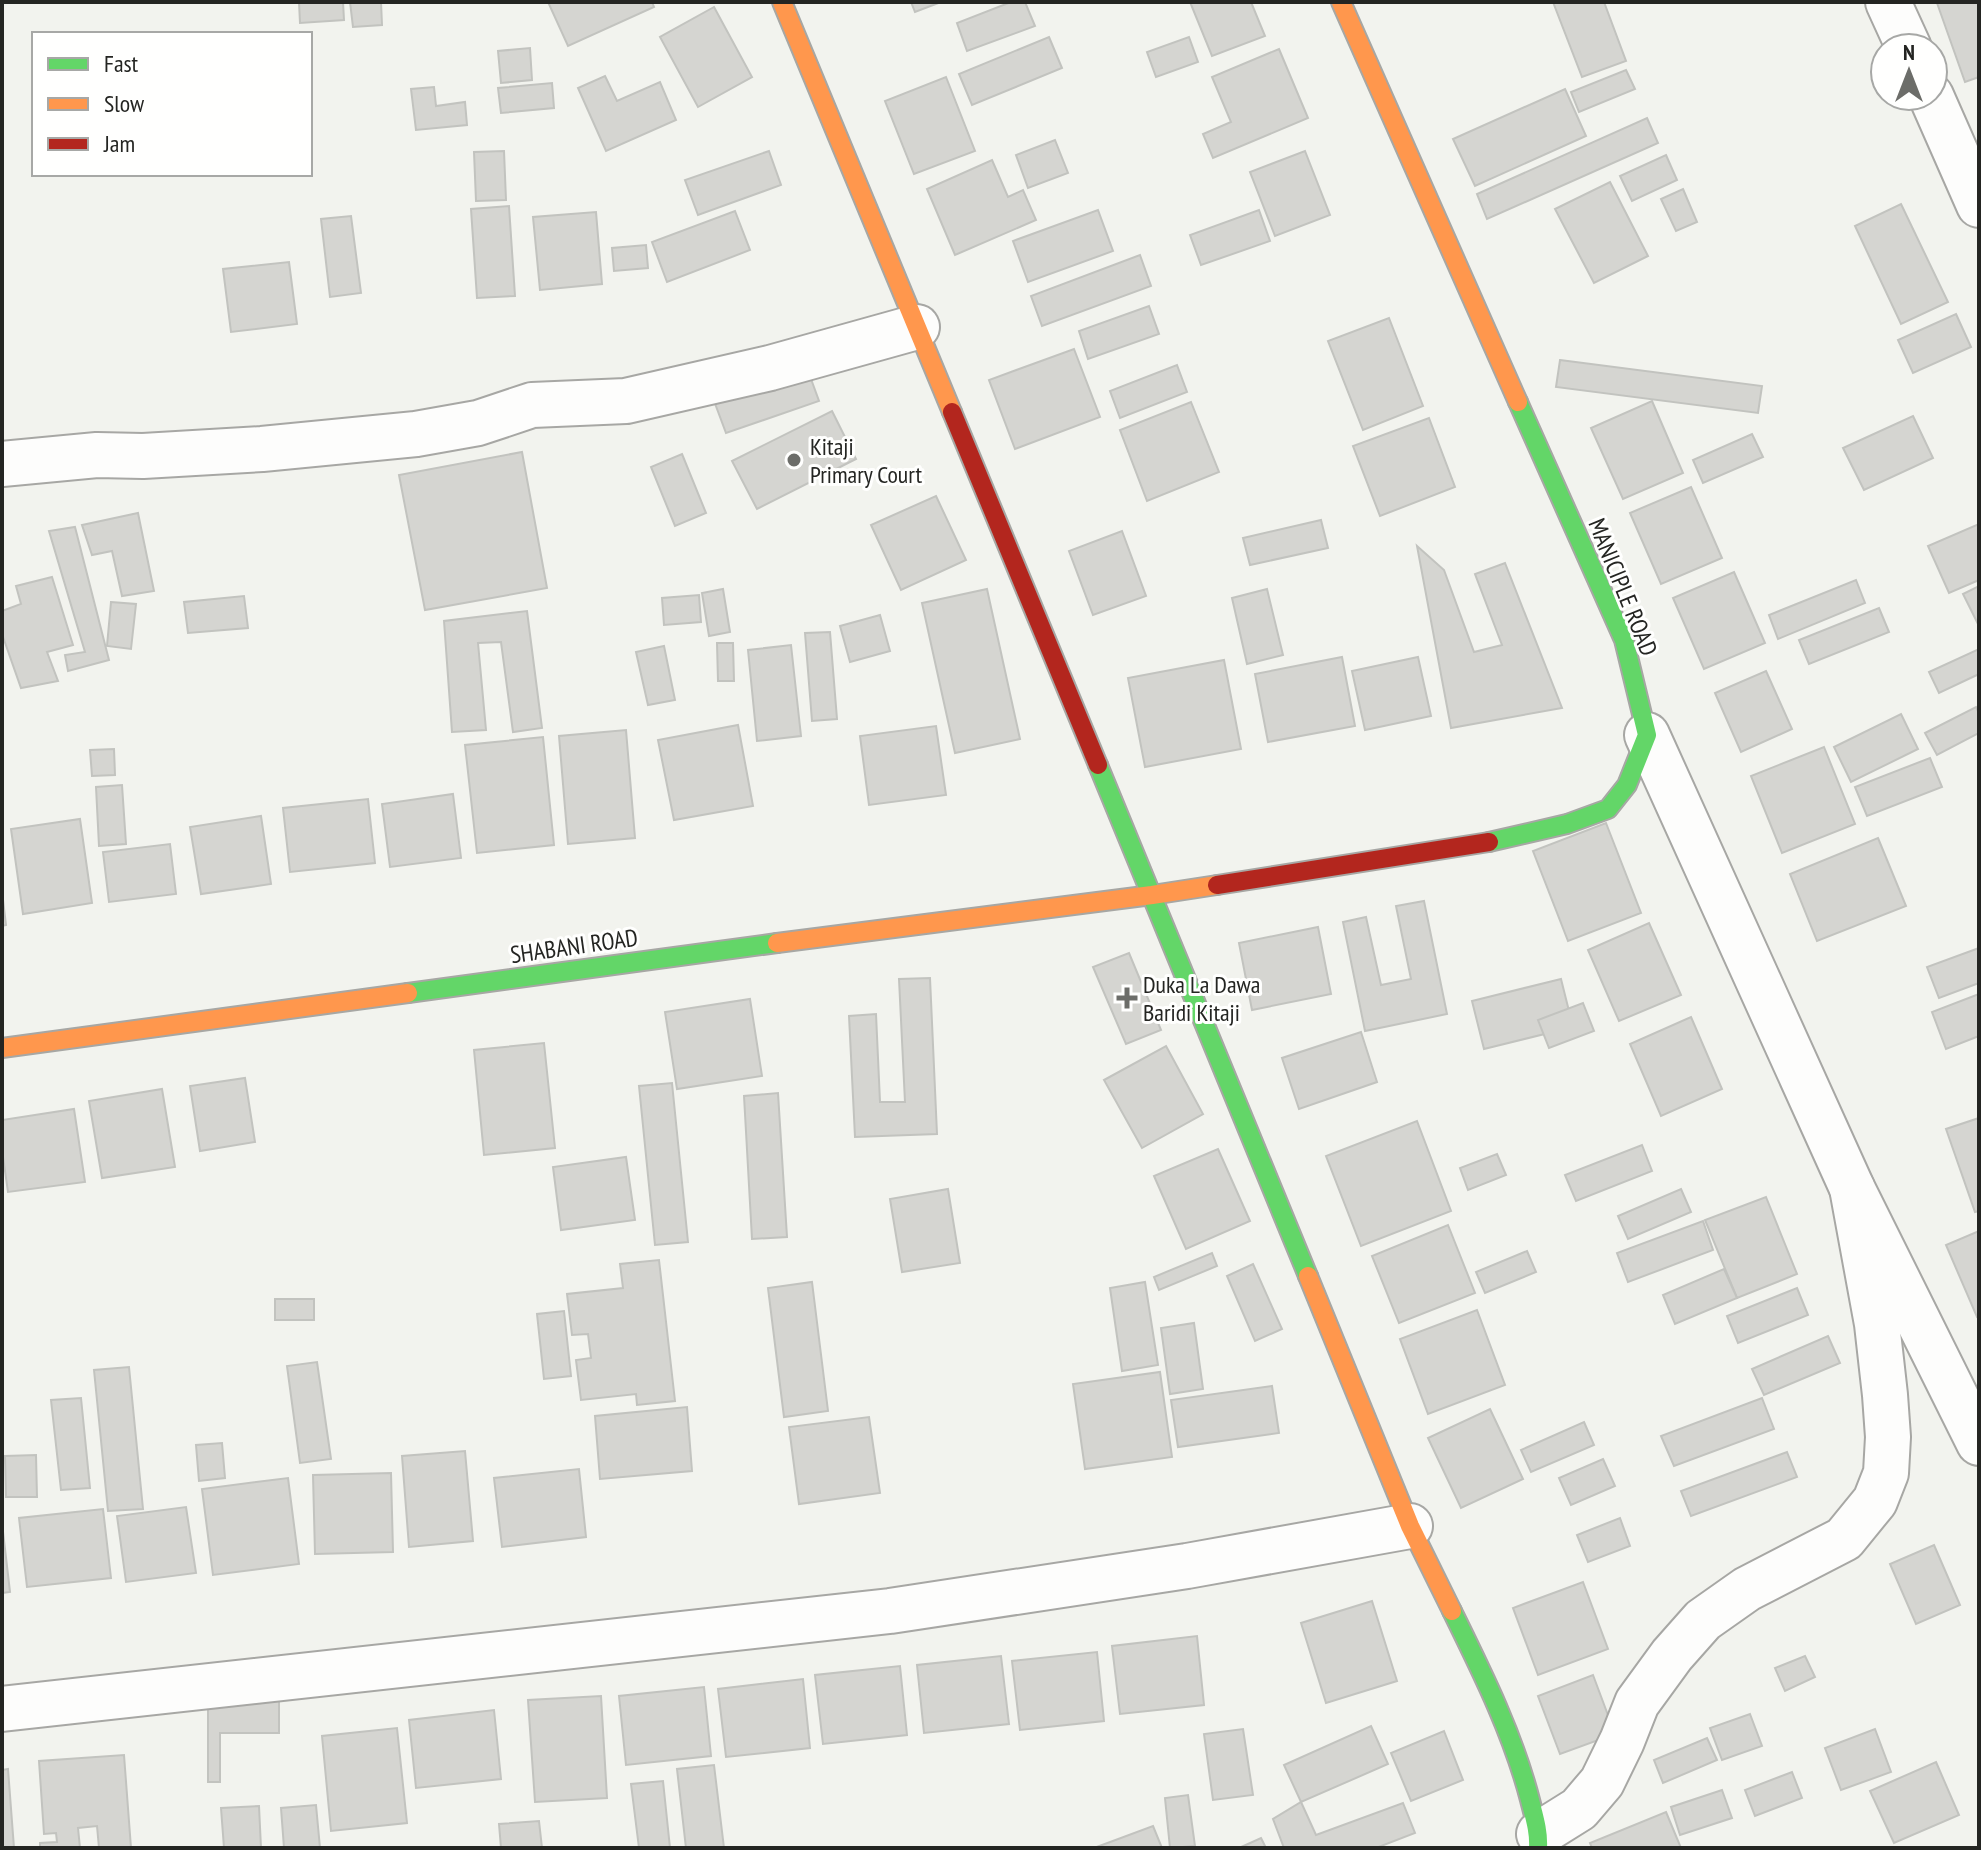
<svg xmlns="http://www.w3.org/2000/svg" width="1981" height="1850" font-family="'PT Sans Narrow',sans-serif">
  <rect width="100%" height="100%" fill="#f2f3ee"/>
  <g fill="#d5d5d1" stroke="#c2c3bf" stroke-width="2">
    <path d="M 299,2 L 343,2 L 344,20 L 300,23 Z"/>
    <path d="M 350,2 L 381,2 L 382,25 L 353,27 Z"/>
    <path d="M 548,2 L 652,2 L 654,7 L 568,46 Z"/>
    <path d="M 911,2 L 941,2 L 915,12 Z"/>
    <path d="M 1011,2 L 1025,2 L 1035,26 L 967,51 L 957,23 Z"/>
    <path d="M 1190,2 L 1251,2 L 1265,36 L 1212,56 Z"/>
    <path d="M 1553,2 L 1604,2 L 1626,61 L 1582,77 Z"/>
    <path d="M 1940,2 L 1979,2 L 1979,77 L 1965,82 L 1937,3 Z"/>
    <path d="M 714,7 L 752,77 L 698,107 L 660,37 Z"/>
    <path d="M 1049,37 L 1062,68 L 972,105 L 959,74 Z"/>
    <path d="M 1189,37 L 1198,62 L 1156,77 L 1147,52 Z"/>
    <path d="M 530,48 L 532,80 L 501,83 L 498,51 Z"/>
    <path d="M 1279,49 L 1308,118 L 1213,158 L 1203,134 L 1231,122 L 1212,77 Z"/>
    <path d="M 1626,70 L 1635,89 L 1579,112 L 1571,92 Z"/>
    <path d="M 605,76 L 617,101 L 660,82 L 676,120 L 606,151 L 578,88 Z"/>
    <path d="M 946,77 L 975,151 L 914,174 L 885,101 Z"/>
    <path d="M 552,83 L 554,108 L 501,113 L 498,88 Z"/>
    <path d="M 434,87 L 436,106 L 465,102 L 467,125 L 416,130 L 411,89 Z"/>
    <path d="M 1565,89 L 1586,136 L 1475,186 L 1453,139 Z"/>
    <path d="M 1647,118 L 1658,143 L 1487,219 L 1477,194 Z"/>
    <path d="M 1055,140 L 1068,173 L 1028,188 L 1016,155 Z"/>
    <path d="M 504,151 L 506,200 L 476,201 L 474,152 Z"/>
    <path d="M 769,151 L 781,185 L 698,215 L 685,180 Z"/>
    <path d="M 1305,151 L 1330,215 L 1275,236 L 1250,172 Z"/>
    <path d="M 1666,155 L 1677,180 L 1632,201 L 1620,176 Z"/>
    <path d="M 992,160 L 1008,197 L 1023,190 L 1036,220 L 955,255 L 927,189 Z"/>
    <path d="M 1610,182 L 1648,256 L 1594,283 L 1555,209 Z"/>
    <path d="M 1683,189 L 1697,222 L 1676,231 L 1661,199 Z"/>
    <path d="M 1901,204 L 1948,302 L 1901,324 L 1855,226 Z"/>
    <path d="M 509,206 L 515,296 L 477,298 L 471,209 Z"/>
    <path d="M 1098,210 L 1113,251 L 1028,282 L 1013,241 Z"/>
    <path d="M 1259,210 L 1270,241 L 1201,265 L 1190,235 Z"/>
    <path d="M 735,211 L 750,250 L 667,282 L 652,242 Z"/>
    <path d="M 596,212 L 602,284 L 540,290 L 533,217 Z"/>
    <path d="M 351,216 L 361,293 L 330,297 L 321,219 Z"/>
    <path d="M 646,245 L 648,268 L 614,271 L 612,248 Z"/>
    <path d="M 1140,255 L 1151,286 L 1042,326 L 1031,296 Z"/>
    <path d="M 289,262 L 297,324 L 231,332 L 223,269 Z"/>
    <path d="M 1149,306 L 1159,334 L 1088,359 L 1079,331 Z"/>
    <path d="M 1956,314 L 1971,347 L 1913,373 L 1898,340 Z"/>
    <path d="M 1389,318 L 1423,406 L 1363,430 L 1328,341 Z"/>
    <path d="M 1074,349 L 1100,417 L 1015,449 L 989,380 Z"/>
    <path d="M 803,357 L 819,401 L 726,433 L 710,390 Z"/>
    <path d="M 1560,360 L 1762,386 L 1758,413 L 1556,387 Z"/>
    <path d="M 1177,365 L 1187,392 L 1120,418 L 1110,391 Z"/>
    <path d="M 1652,401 L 1683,473 L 1623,499 L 1591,428 Z"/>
    <path d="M 1191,402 L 1219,472 L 1147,501 L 1120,430 Z"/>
    <path d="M 832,411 L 856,459 L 757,509 L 732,461 Z"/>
    <path d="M 1913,416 L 1933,458 L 1864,490 L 1843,448 Z"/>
    <path d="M 1429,418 L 1455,487 L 1380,516 L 1353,446 Z"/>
    <path d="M 1752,434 L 1763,457 L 1703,483 L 1693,460 Z"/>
    <path d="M 522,452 L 547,588 L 425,610 L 399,475 Z"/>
    <path d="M 682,454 L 706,513 L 675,526 L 651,467 Z"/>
    <path d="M 1691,487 L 1722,558 L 1661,584 L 1630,513 Z"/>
    <path d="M 936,496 L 966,560 L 901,590 L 871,525 Z"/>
    <path d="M 138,513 L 154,591 L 122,596 L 112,551 L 92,555 L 82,525 Z"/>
    <path d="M 1321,520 L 1328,548 L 1250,565 L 1243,538 Z"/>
    <path d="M 1979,524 L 1979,580 L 1949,593 L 1928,546 Z"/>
    <path d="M 75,527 L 109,660 L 68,671 L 65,655 L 85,652 L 49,531 Z"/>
    <path d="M 1122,531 L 1146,596 L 1093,615 L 1069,551 Z"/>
    <path d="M 1417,546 L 1444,570 L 1474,652 L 1502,645 L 1475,574 L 1505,563 L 1562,708 L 1451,728 Z"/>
    <path d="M 1734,572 L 1765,643 L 1704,669 L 1673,598 Z"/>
    <path d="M 52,577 L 73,645 L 47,652 L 58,681 L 21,688 L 2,634 L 2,611 L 21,604 L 16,586 Z"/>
    <path d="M 1856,580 L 1865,603 L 1778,639 L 1769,615 Z"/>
    <path d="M 1979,586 L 1979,626 L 1963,594 Z"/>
    <path d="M 723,589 L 730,632 L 709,636 L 702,593 Z"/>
    <path d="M 987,589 L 1020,739 L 955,753 L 922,603 Z"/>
    <path d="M 1267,589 L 1283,655 L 1247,664 L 1232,598 Z"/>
    <path d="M 699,595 L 701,622 L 664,625 L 662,598 Z"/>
    <path d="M 244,596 L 248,628 L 188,633 L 184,602 Z"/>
    <path d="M 111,602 L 136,604 L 131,649 L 107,646 Z"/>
    <path d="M 1879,608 L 1889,632 L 1809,664 L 1799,640 Z"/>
    <path d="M 527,611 L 542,728 L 513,732 L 501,642 L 478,643 L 486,730 L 452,732 L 444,621 Z"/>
    <path d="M 880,615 L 890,651 L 850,662 L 840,626 Z"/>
    <path d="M 830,632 L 837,719 L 812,721 L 805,633 Z"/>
    <path d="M 717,643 L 733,643 L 734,681 L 718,681 Z"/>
    <path d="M 791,645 L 801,736 L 757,741 L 748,650 Z"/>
    <path d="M 664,646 L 675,700 L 648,705 L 636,652 Z"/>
    <path d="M 1979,649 L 1979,674 L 1939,693 L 1929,672 Z"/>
    <path d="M 1342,657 L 1355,726 L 1268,742 L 1255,674 Z"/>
    <path d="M 1418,657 L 1431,716 L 1365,730 L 1352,671 Z"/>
    <path d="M 1224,660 L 1241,749 L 1145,767 L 1128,678 Z"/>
    <path d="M 1766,671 L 1792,729 L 1741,752 L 1715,693 Z"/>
    <path d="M 1976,707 L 1979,713 L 1979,733 L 1937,755 L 1925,733 Z"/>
    <path d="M 1901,714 L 1918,749 L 1851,782 L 1834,747 Z"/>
    <path d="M 738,725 L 753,806 L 674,820 L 658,740 Z"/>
    <path d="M 936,726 L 946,795 L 869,805 L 860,736 Z"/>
    <path d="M 626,730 L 635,838 L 568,844 L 559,736 Z"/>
    <path d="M 543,737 L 554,845 L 477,853 L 465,745 Z"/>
    <path d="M 1824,747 L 1855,824 L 1782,853 L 1751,776 Z"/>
    <path d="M 114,749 L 115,775 L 92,776 L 90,750 Z"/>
    <path d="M 1930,758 L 1942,787 L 1867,816 L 1855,787 Z"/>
    <path d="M 122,785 L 126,844 L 99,846 L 96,787 Z"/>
    <path d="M 453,794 L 461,858 L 390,867 L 382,804 Z"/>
    <path d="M 368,799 L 375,863 L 290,872 L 283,808 Z"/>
    <path d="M 261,816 L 271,884 L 201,894 L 190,827 Z"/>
    <path d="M 80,819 L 92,903 L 23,914 L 11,829 Z"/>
    <path d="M 1606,823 L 1641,913 L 1568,941 L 1533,851 Z"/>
    <path d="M 1878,838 L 1906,906 L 1817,941 L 1790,874 Z"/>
    <path d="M 170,844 L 176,894 L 109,902 L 103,852 Z"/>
    <path d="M 2,891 L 6,925 L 2,926 Z"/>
    <path d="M 1424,901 L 1447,1014 L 1365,1031 L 1343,922 L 1366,917 L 1381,985 L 1411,979 L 1396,906 Z"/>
    <path d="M 1649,923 L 1681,995 L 1619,1021 L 1588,950 Z"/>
    <path d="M 1318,927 L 1331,994 L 1252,1010 L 1239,943 Z"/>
    <path d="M 1979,948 L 1979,983 L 1939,998 L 1927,967 Z"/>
    <path d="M 1129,953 L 1161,1030 L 1126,1044 L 1093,967 Z"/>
    <path d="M 930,978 L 937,1134 L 855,1137 L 849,1016 L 876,1014 L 880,1102 L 905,1102 L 899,979 Z"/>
    <path d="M 1561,979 L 1573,1027 L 1484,1049 L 1472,1001 Z"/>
    <path d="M 1979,994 L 1979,1036 L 1946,1049 L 1932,1012 Z"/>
    <path d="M 750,999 L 762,1076 L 677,1089 L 665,1012 Z"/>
    <path d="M 1583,1003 L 1594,1031 L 1549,1048 L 1538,1020 Z"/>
    <path d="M 1691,1017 L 1722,1089 L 1661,1116 L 1630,1044 Z"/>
    <path d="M 1361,1032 L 1377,1082 L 1299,1109 L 1282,1058 Z"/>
    <path d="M 544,1043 L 555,1148 L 484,1155 L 474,1050 Z"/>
    <path d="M 1166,1046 L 1203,1114 L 1142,1148 L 1104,1080 Z"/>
    <path d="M 245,1078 L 255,1142 L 200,1151 L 190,1086 Z"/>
    <path d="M 672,1083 L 688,1242 L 655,1245 L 639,1086 Z"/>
    <path d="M 162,1089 L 175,1167 L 102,1178 L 89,1101 Z"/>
    <path d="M 778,1093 L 787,1237 L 752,1239 L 744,1096 Z"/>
    <path d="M 74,1109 L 85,1182 L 8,1192 L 2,1150 L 2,1120 Z"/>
    <path d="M 1979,1118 L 1979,1211 L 1975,1212 L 1946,1129 Z"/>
    <path d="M 1417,1121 L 1451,1211 L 1361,1246 L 1326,1156 Z"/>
    <path d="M 1642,1145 L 1652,1171 L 1576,1201 L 1565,1175 Z"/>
    <path d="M 1218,1149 L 1250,1221 L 1186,1249 L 1154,1176 Z"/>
    <path d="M 1497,1154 L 1506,1175 L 1468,1190 L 1460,1168 Z"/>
    <path d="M 626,1157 L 635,1220 L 561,1230 L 553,1167 Z"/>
    <path d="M 948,1189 L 960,1263 L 902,1272 L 890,1199 Z"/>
    <path d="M 1681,1189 L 1691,1212 L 1628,1239 L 1618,1216 Z"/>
    <path d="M 1766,1197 L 1797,1274 L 1737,1298 L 1705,1220 Z"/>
    <path d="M 1703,1221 L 1713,1250 L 1628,1282 L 1617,1253 Z"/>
    <path d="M 1448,1225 L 1475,1293 L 1399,1323 L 1372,1256 Z"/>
    <path d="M 1979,1231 L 1979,1316 L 1977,1317 L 1946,1245 Z"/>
    <path d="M 1527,1251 L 1536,1272 L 1485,1293 L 1476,1272 Z"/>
    <path d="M 1212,1253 L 1217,1266 L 1159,1290 L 1154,1277 Z"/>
    <path d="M 659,1260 L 675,1401 L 637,1405 L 636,1394 L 581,1400 L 576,1360 L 591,1358 L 588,1334 L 572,1335 L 567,1294 L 623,1288 L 620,1264 Z"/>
    <path d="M 1253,1264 L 1282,1329 L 1255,1341 L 1227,1276 Z"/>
    <path d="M 1724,1269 L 1737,1298 L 1675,1324 L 1663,1295 Z"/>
    <path d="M 812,1282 L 828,1411 L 784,1417 L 768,1288 Z"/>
    <path d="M 1145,1282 L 1158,1365 L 1122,1371 L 1110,1288 Z"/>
    <path d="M 1797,1288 L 1808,1315 L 1738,1343 L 1727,1316 Z"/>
    <rect x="275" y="1299" width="39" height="21"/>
    <path d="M 1477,1310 L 1505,1385 L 1428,1414 L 1400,1339 Z"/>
    <path d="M 564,1311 L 571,1376 L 544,1379 L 537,1314 Z"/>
    <path d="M 1194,1323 L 1203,1389 L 1170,1394 L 1161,1328 Z"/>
    <path d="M 1828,1336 L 1840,1363 L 1764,1395 L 1752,1369 Z"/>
    <path d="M 317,1362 L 331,1459 L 300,1463 L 287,1366 Z"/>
    <path d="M 129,1367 L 143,1509 L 108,1511 L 94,1370 Z"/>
    <path d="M 1160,1372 L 1172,1457 L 1085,1469 L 1073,1384 Z"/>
    <path d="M 1272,1386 L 1279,1433 L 1178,1447 L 1171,1400 Z"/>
    <path d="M 81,1398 L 90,1488 L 61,1490 L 51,1400 Z"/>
    <path d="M 1762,1398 L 1774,1429 L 1674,1466 L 1661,1436 Z"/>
    <path d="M 687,1407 L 692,1471 L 600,1479 L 595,1416 Z"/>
    <path d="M 1490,1409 L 1523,1479 L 1461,1508 L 1428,1438 Z"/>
    <path d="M 869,1417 L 880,1493 L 799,1504 L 789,1427 Z"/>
    <path d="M 1584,1422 L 1594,1445 L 1531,1472 L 1521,1450 Z"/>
    <path d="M 222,1443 L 225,1478 L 199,1481 L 196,1445 Z"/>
    <path d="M 465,1451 L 473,1541 L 409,1547 L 402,1456 Z"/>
    <path d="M 1787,1452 L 1797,1477 L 1691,1516 L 1681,1491 Z"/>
    <path d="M 36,1455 L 37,1497 L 6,1497 L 5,1456 Z"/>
    <path d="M 1603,1459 L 1615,1486 L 1571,1505 L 1559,1478 Z"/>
    <path d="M 579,1469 L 586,1537 L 502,1547 L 494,1478 Z"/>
    <path d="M 391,1473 L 393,1552 L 315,1554 L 313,1475 Z"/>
    <path d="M 288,1478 L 299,1564 L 213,1575 L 202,1489 Z"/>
    <path d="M 186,1507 L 196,1573 L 126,1582 L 117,1516 Z"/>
    <path d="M 103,1509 L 111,1578 L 27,1587 L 19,1518 Z"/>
    <path d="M 1620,1518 L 1630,1546 L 1588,1562 L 1577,1535 Z"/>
    <path d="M 2,1523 L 10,1592 L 2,1593 Z"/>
    <path d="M 1934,1545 L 1960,1605 L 1916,1624 L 1890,1564 Z"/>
    <path d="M 1583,1582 L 1608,1649 L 1538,1675 L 1513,1608 Z"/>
    <path d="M 1372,1601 L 1397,1681 L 1326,1703 L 1301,1623 Z"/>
    <path d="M 1197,1636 L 1204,1705 L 1120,1714 L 1112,1646 Z"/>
    <path d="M 1097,1652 L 1104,1721 L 1020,1730 L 1012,1661 Z"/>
    <path d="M 1001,1656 L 1009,1724 L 924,1733 L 917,1665 Z"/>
    <path d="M 1805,1656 L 1815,1677 L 1785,1691 L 1775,1668 Z"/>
    <path d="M 900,1666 L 907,1735 L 823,1744 L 815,1675 Z"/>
    <path d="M 1593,1675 L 1615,1734 L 1560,1754 L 1538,1696 Z"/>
    <path d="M 279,1677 L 279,1733 L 220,1733 L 220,1782 L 208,1782 L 208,1708 Z"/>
    <path d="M 803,1679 L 810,1748 L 726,1757 L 718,1689 Z"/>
    <path d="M 704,1687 L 711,1756 L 626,1765 L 619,1696 Z"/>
    <path d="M 601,1696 L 607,1798 L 535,1802 L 528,1700 Z"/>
    <path d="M 494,1710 L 501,1779 L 416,1788 L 409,1720 Z"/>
    <path d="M 1750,1714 L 1762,1746 L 1722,1760 L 1710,1728 Z"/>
    <path d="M 1371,1726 L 1388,1764 L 1301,1802 L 1284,1765 Z"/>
    <path d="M 397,1728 L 407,1823 L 331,1831 L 322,1736 Z"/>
    <path d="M 1243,1729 L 1253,1795 L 1213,1800 L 1204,1734 Z"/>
    <path d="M 1875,1729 L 1891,1772 L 1841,1790 L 1825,1748 Z"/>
    <path d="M 1444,1731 L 1463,1780 L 1411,1801 L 1391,1753 Z"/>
    <path d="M 1707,1738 L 1717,1760 L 1663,1783 L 1654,1760 Z"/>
    <path d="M 124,1755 L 131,1848 L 99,1848 L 97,1826 L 78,1828 L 80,1848 L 40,1848 L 40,1843 L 57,1842 L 56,1833 L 44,1834 L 39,1761 Z"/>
    <path d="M 1936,1762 L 1959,1815 L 1894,1843 L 1870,1791 Z"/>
    <path d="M 714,1765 L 724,1848 L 686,1848 L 677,1769 Z"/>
    <path d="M 8,1769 L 14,1848 L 2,1848 L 2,1770 Z"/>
    <path d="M 1792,1772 L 1802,1798 L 1755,1816 L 1745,1790 Z"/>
    <path d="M 663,1781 L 670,1848 L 639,1848 L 631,1784 Z"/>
    <path d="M 1722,1790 L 1732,1818 L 1680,1835 L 1671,1807 Z"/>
    <path d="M 1188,1795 L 1195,1846 L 1170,1848 L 1165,1798 Z"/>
    <path d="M 1301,1802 L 1316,1835 L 1403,1803 L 1415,1833 L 1376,1848 L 1284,1848 L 1273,1819 Z"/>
    <path d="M 316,1805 L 320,1848 L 284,1848 L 281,1808 Z"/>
    <path d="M 259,1806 L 261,1848 L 224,1848 L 221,1808 Z"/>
    <path d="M 1666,1812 L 1681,1848 L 1592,1848 L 1590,1843 Z"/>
    <path d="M 539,1821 L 542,1848 L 501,1848 L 499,1824 Z"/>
    <path d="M 1153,1826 L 1162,1848 L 1094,1848 Z"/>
    <path d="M 1261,1838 L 1266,1848 L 1239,1848 Z"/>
  </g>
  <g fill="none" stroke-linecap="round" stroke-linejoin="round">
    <g stroke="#a7a7a4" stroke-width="48">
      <g id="street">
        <path d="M 1888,2 L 1909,48"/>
        <path d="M 1931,96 L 1979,205"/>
        <path d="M 2,464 L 97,455 L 143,456 L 262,449 L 416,434 L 478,423 L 532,405 L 626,401 L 770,368 L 917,327"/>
        <path d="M 1647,735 L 1852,1188 L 1979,1443"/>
        <path d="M 2,1709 L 890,1611 L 1187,1566 L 1410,1526"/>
        <path d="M 1539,1834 L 1579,1809 L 1602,1782 L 1622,1741 L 1637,1703 L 1672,1655 L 1703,1620 L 1747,1589 L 1844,1539 L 1875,1501 L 1886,1473 L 1888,1437 L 1885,1395 L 1877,1324 L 1852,1188"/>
      </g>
    </g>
    <g stroke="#a7a7a4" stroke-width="22">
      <g id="fast">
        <path d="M 1098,765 L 1308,1276"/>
        <path d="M 1489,842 L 1567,824 L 1608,809 L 1627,785 L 1647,735 L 1624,640 L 1518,402"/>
        <path d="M 408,993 L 777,943"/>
        <path d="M 1452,1611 C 1482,1672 1513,1734 1530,1800 C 1534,1816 1539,1831 1538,1848"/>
      </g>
    </g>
    <g stroke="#a7a7a4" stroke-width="22">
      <g id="slow">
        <path d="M 782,2 L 952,412"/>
        <path d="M 1341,2 L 1518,402"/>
        <path d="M 777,943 L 1152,895 L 1217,885"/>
        <path d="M 2,1048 L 408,993"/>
        <path d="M 1308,1276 L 1410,1526 L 1452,1611"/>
      </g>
    </g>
    <g stroke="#a7a7a4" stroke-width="22">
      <g id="jam">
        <path d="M 952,412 L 1098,765"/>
        <path d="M 1217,885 L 1489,842"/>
      </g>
    </g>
    <use href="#street" stroke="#fdfdfc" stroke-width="44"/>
    <use href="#fast" stroke="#63d668" stroke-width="18"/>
    <use href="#slow" stroke="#ff974d" stroke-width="18"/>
    <use href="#jam" stroke="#b3261e" stroke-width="18"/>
  </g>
  <g fill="#6c6d69" stroke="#fffffe" stroke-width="3">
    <circle cx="794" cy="460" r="8"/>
    <path d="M1123 986h8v8h8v8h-8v8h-8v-8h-8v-8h8z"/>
  </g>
  <g text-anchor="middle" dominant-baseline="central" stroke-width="6" stroke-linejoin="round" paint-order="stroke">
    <g font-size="24" fill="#242522" stroke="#fffffe" text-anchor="start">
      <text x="810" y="446">Kitaji<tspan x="810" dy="28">Primary Court</tspan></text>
      <text x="1143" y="984">Duka La Dawa<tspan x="1143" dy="28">Baridi Kitaji</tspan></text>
    </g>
    <g font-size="24" fill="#242522" stroke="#fffffe">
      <text transform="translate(1623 587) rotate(68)">MANICIPLE ROAD</text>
      <text transform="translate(574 946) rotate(-8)">SHABANI ROAD</text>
    </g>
  </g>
  <rect width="1981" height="1850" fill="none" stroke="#242522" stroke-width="8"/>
  <rect x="32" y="32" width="280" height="144" fill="#fffffe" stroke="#a7a8a6" stroke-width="2"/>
  <rect x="48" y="58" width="40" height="12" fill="#63d668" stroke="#a7a8a6" stroke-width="2"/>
  <text x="104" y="72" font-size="24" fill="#242522">Fast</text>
  <rect x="48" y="98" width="40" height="12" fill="#ff974d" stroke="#a7a8a6" stroke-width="2"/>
  <text x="104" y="112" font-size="24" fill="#242522">Slow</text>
  <rect x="48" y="138" width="40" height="12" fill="#b3261e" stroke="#a7a8a6" stroke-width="2"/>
  <text x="104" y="152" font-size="24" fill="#242522">Jam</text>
  <g transform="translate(1909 72)"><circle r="38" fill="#fffffe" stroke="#a7a8a6" stroke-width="2"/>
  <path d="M0-6L14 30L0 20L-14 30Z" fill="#6c6d69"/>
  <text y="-12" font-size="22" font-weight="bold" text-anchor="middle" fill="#242522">N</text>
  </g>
</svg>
